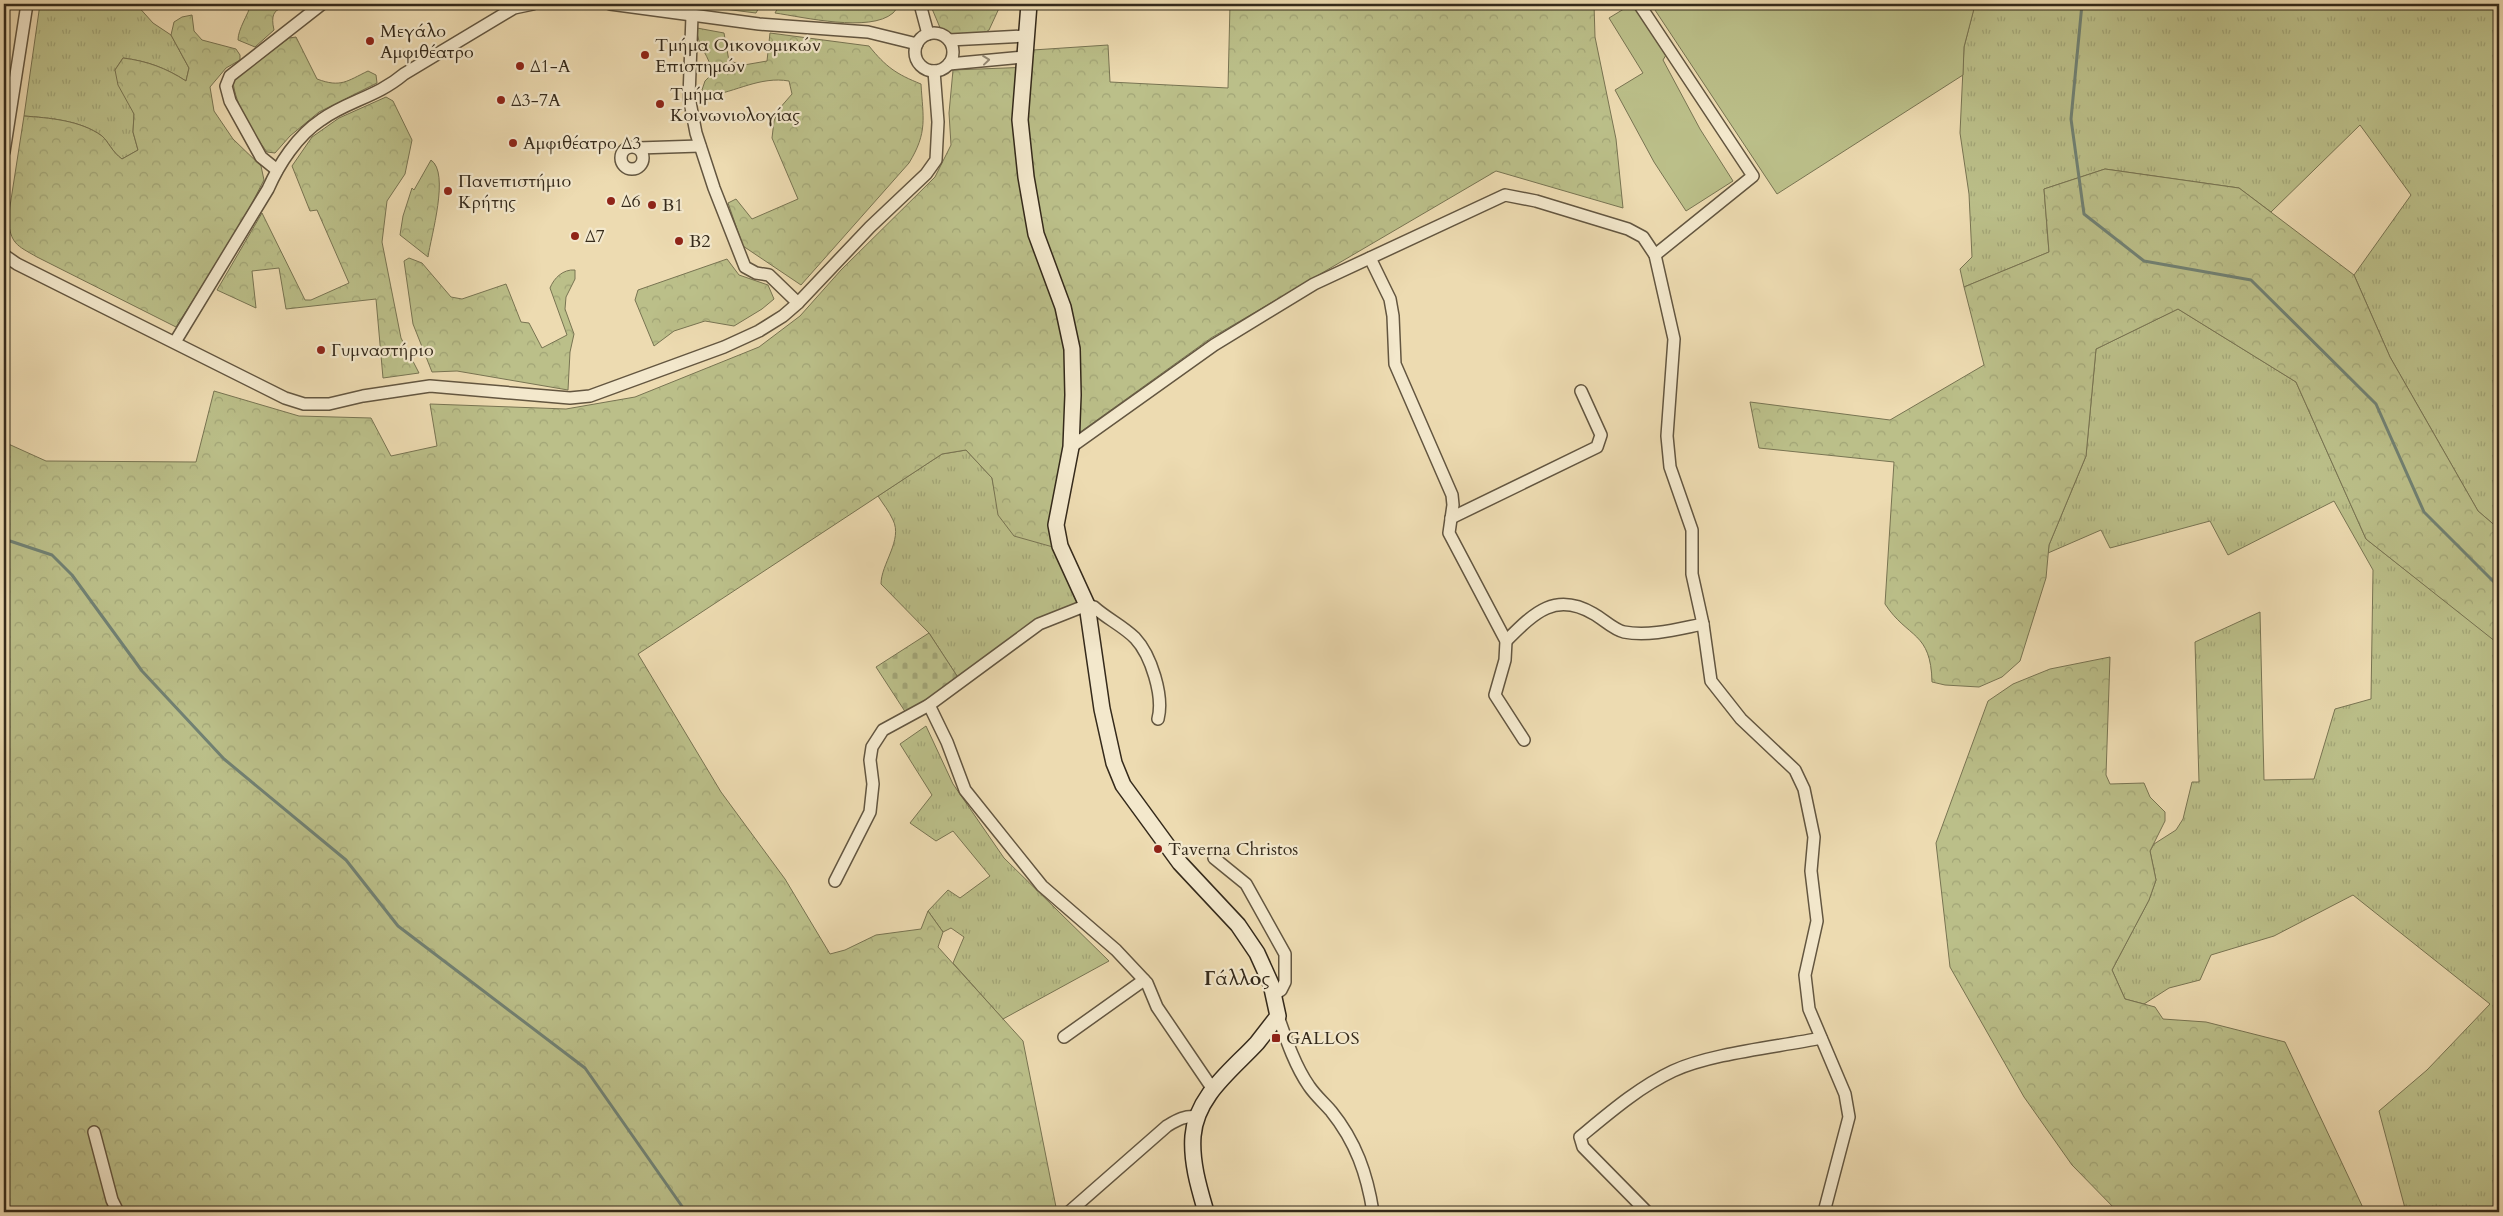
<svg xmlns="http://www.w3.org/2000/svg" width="2503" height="1216" font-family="Cardo,serif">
  <defs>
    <pattern id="grass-tufts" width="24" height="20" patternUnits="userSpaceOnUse" patternTransform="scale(1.25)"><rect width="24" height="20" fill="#bbbf89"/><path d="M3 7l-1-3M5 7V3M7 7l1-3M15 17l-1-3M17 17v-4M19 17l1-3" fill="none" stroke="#a1a476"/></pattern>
    <pattern id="forest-crowns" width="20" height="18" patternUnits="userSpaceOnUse" patternTransform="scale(1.25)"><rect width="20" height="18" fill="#bbbf89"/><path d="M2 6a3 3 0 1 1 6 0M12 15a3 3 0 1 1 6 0" fill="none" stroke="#a1a476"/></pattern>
    <pattern id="cemetery-stones" width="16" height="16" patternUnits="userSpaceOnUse" patternTransform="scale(1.25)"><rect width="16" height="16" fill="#bbbf89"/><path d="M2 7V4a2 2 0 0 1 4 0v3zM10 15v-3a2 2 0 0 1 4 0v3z" fill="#a1a476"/></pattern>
  </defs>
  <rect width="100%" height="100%" fill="#eddbb1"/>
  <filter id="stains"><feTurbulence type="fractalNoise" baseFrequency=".004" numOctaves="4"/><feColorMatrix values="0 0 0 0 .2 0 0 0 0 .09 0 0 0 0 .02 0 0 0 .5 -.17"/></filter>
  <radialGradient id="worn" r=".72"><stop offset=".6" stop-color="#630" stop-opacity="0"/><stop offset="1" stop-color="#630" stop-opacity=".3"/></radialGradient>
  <g fill="url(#grass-tufts)" stroke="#787452">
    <path d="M 40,4 L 136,4 L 153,23 L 171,35 L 189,68 L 186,81 C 166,68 147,61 123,58 L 115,70 L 134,114 L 133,132 L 138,150 L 122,159 C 112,152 108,141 102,136 C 80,120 49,118 24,116 Z"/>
    <path d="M 1975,4 L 2499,4 L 2499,529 L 2478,511 L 2390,357 L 2354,275 L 2411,195 L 2360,125 L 2271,212 L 2239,188 L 2105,169 L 2044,189 L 2049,252 L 1964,287 L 1960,269 L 1972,257 L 1969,194 L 1960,133 L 1964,47 Z"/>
    <path d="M 2178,309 L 2296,382 L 2366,539 L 2497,642 L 2499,649 L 2499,1212 L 2406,1212 L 2379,1111 L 2427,1070 L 2490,1004 L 2353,895 L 2274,936 L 2211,955 L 2200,980 L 2169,988 L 2144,1004 L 2125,999 L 2112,970 L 2149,900 L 2156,880 L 2150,851 L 2154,844 L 2176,830 L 2183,819 L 2192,782 L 2199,782 L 2195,642 L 2260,612 L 2264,780 L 2314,779 L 2335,709 L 2371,699 L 2373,570 L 2334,501 L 2228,555 L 2210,521 L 2110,548 L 2101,530 L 2048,553 L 2049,545 L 2086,456 L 2096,349 Z"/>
    <path d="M 966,450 L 992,478 L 995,494 L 1053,547 L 1078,605 L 959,679 L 929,633 L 881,584 C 881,564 903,540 893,520 C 889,511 883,504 878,496 L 942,454 Z"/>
    <path d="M 926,726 L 953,784 L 1004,858 L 1109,961 L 1003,1019 L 953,963 L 964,937 L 951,928 L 943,932 L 928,911 L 948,890 L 960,898 L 990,876 L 953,831 L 936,841 L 910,823 L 932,795 L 900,744 Z"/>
  </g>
  <g fill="url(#forest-crowns)" stroke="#787452">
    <path d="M 251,4 L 306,4 C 290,11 267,0 274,30 L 255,47 L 238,40 C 238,29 248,15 251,4 Z"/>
    <path d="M 684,4 L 761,4 L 756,13 Z"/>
    <path d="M 780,4 L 899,4 C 898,7 895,11 893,13 C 870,33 803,17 775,13 Z"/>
    <path d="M 930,4 L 1001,4 L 989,30 L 984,33 L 952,36 L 941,30 Z"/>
    <path d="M 1230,4 L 1594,4 L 1595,37 L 1616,139 L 1623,208 L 1496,171 L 1211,338 L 1083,430 L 1064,446 L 1052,510 L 1050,533 L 1053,547 L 1014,536 L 998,515 L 992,478 L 966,450 L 942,454 L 638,654 L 721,792 L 785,879 L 830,954 L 845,950 L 876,935 L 921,929 L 928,911 L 943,932 L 938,947 L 1023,1041 L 1057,1212 L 4,1212 L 4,442 L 46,461 L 196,462 L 214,391 L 299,416 L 371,418 L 391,456 L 437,446 L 430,404 L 566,409 L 635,397 L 759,347 L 800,316 L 841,270 L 935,177 L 951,145 L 949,113 L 953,70 L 1032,67 L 1033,50 L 1108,45 L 1110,82 L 1228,88 Z"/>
    <path d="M 192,15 L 194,31 L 202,40 L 236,49 L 240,55 L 240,60 L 226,68 L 210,87 L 214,111 L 233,139 L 261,166 L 264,180 L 239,228 L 176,327 L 37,257 C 16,245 11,244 8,219 L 24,116 C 49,118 80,120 102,136 C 108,141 112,152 122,159 L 138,150 L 133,132 L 134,114 L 118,85 L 115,70 L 123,58 C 147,61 166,68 186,81 L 189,68 L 171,35 L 174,22 L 182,17 Z"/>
    <path d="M 697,28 L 724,33 L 729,61 L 744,65 L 767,61 L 770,33 L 869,46 C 886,67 896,74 921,84 C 923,118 928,132 909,163 L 801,285 L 743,246 L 728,203 L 736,199 L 752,219 L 798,199 L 772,138 L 774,121 L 779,109 L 792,94 L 789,81 C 760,76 736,92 708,96 L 702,90 L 705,81 L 712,74 C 711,56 696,46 697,28 Z"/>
    <path d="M 296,37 L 317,79 C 341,88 347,81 368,71 L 376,75 L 377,83 L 319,112 L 290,136 L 275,153 L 267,152 C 253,133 235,105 233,81 L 289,38 Z"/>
    <path d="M 386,97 L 393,101 L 412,140 L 405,174 L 387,201 L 382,242 L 401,338 L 419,373 L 383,378 L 376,299 L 286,309 L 279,268 L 252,271 L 256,308 L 217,290 L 262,213 L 305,300 L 311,300 L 349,283 L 317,210 L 310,211 L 292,166 L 312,137 L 339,118 Z"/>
    <path d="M 431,160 C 450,173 431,236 428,257 L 400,235 L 403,216 L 412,188 L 414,190 Z"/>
    <path d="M 2105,169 L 2239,188 L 2354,275 L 2390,357 L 2478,511 L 2499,529 L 2499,649 L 2496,642 L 2366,539 L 2296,382 L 2178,309 L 2096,349 L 2086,456 L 2049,545 L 2046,578 L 2020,661 L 2002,677 L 1979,687 L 1945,685 L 1932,682 C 1931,631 1908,639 1885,604 L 1894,462 L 1759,448 L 1750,402 L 1890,420 L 1984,365 L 1964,287 L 2049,252 L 2044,189 Z"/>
    <path d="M 409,258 L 422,263 L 451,297 L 462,299 L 506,284 L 521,322 L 529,323 L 542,348 L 567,335 L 550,288 C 554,278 563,269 575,270 L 575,279 L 566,297 L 565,309 L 574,334 L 570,352 L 568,390 L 457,371 L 432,372 L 413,324 L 404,261 Z"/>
    <path d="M 727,259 L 739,275 L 768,285 L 774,299 L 762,309 L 734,326 L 705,321 L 674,331 L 654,346 L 635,300 L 638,290 Z"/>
    <path d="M 2110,657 L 2106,775 L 2110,784 L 2144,783 L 2150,797 L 2165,812 L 2165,821 L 2150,851 L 2156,880 L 2149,900 L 2112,970 L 2125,999 L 2155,1007 L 2163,1019 L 2206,1022 L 2285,1042 L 2365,1212 L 2118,1212 L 2072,1165 L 2024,1097 L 1950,967 L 1936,843 L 1988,701 L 2013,684 L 2050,669 Z"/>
  </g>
  <path fill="url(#cemetery-stones)" stroke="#787452" d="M 929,633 L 959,679 L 906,713 L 876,667 Z"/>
  <g fill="#bbbf89" stroke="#787452">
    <path d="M 1632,4 L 1666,55 L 1663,60 L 1700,129 L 1733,181 L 1686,211 L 1654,162 L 1615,90 L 1643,73 L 1609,18 Z"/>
    <path d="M 1651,4 L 1975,4 L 1975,5 L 1964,47 L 1963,75 L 1777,194 Z"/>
  </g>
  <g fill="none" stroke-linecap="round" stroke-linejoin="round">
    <g stroke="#718173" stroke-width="3">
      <path d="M 2082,4 L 2071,119 L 2084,214 L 2144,261 L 2251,280 L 2376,404 L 2424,512 L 2499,587"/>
      <path d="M 4,539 L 52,555 L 72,575 L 142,671 L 224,759 L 346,860 L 398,926 L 585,1068 L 686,1212"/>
    </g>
    <g stroke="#635640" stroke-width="14">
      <g id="street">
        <path d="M 610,4 L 759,24 L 868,32 L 917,44"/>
        <path d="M 920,4 L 928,34"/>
        <path d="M 1639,4 L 1753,176 L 1655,255"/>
        <path d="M 692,16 L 689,97 L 696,133 L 714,188 L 745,267 L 756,273 L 769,275 L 798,303"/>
        <circle cx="934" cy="52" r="19"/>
        <path d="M 949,40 L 1025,36"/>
        <path d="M 949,64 L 1024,57"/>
        <circle cx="632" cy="158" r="11"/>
        <path d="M 638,148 L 700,146"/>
        <path d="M 4,152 L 27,4"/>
        <path d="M 277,170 L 261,157 L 230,101 L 226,86 L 230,76 L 322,4"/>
        <path d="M 4,255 L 17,264 L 285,398 L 304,404 L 329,404 L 363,396 L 430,386 L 570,398 L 590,396 L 724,347 L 759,331 L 783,316 L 798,303 L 870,227 L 926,174 L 936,160 L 938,122 L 934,71"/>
        <path d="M 1370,258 L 1390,299 L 1393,316 L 1395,364 L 1452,495 L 1453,505 L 1449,533 L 1506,641 L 1505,660 L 1495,695 L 1524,740"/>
        <path d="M 175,342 L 268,189 C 279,164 297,136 321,120 C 347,101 377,97 404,74 L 514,8 L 533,4"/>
        <path d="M 1071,447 L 1214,345 L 1314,284 L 1505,195 L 1536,201 L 1628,229 L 1643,237 L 1655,255 L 1674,339 L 1667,436 L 1670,467 L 1692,530 L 1692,574 L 1703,624 C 1678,629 1649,637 1624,632 C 1614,630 1603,619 1594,614 C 1555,591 1534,613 1506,641"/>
        <path d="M 1451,518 L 1597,447 L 1601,435 L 1581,391"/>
        <path d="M 1703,624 L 1711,681 L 1741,719 L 1795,770 L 1804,789 L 1814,837 L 1811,871 L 1817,921 L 1805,975 L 1809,1009 L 1845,1094 L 1849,1117 L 1824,1212"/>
        <path d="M 929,705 L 947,742 L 965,790 L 1042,886 L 1116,950 L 1147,983 L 1157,1007 L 1212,1088"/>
        <path d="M 1214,858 L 1246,884 L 1285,954 L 1285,982 L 1281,990 L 1273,995"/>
        <path d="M 835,881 L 870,812 L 873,784 L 870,760 L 872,747 L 883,730 L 929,705 L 1039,624 L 1087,605 L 1094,607 C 1106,618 1123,626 1135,638 C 1151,655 1164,696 1158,719"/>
        <path d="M 1278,1016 C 1286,1039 1295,1066 1309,1086 C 1315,1095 1324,1103 1331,1111 C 1356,1142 1367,1174 1373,1212"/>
        <path d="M 1064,1037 L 1144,980"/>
        <path d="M 94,1132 L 112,1200 L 118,1212"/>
        <path d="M 1069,1212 L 1167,1126 C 1177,1120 1185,1115 1198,1117"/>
        <path d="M 1647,1212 L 1583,1147 L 1580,1137 C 1609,1113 1639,1087 1673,1071 C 1712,1053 1778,1047 1821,1038"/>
      </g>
    </g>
    <g stroke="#352a1b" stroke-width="18">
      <path id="secondary" d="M 1029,4 L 1020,120 L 1026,177 L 1036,234 L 1063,307 L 1072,349 L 1073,395 L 1071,447 L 1056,525 L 1060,546 L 1087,605 L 1102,709 L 1114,763 L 1123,785 L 1180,863 L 1238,925 L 1257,953 L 1271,984 L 1278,1016 C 1271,1025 1264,1034 1257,1043 C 1232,1070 1196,1096 1193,1136 C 1191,1162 1199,1188 1206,1212"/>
    </g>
    <use href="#street" stroke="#f3e8cc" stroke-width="11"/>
    <use href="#secondary" stroke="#f3e8cc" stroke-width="15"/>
  </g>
  <defs><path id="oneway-chevron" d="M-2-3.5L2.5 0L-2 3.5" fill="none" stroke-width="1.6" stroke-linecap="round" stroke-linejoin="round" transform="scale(1.25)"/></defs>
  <use stroke="#948974" href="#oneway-chevron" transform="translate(986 60) rotate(-6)"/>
  <g fill="#8f2418" stroke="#f3e8cc" stroke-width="2">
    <circle cx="370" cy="41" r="5"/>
    <circle cx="645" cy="55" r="5"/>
    <circle cx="520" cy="66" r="5"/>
    <circle cx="501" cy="100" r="5"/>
    <circle cx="660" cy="104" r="5"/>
    <circle cx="513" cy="143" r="5"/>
    <circle cx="448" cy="191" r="5"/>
    <circle cx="611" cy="201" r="5"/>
    <circle cx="652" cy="205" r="5"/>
    <circle cx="575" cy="236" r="5"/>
    <circle cx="679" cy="241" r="5"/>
    <circle cx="321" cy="350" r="5"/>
    <circle cx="1158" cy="849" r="5"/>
    <rect x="1271" y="1033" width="10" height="10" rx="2.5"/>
  </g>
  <g text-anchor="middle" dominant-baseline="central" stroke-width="4.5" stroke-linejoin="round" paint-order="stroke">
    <g font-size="18" fill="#352a1b" stroke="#f3e8cc" text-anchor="start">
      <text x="380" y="31">Μεγάλο<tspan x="380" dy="21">Αμφιθέατρο</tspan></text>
      <text x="655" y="45">Τμήμα Οικονομικών<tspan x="655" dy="21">Επιστημών</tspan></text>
      <text x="530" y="66">Δ1-Α</text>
      <text x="670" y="94">Τμήμα<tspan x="670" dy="21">Κοινωνιολογίας</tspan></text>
      <text x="511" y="100">Δ3-7Α</text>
      <text x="523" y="143">Αμφιθέατρο Δ3</text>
      <text x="458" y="181">Πανεπιστήμιο<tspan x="458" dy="21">Κρήτης</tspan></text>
      <text x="621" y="201">Δ6</text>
      <text x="662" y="205">Β1</text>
      <text x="585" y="236">Δ7</text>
      <text x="689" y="241">Β2</text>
      <text x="331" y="350">Γυμναστήριο</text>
      <text x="1168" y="849">Taverna Christos</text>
      <text x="1286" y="1038">GALLOS</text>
    </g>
    <g font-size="20" font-weight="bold" fill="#352a1b" stroke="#f3e8cc">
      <text x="1237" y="978">Γάλλος</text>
    </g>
  </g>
  <rect width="2503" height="1216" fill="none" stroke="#eddbb1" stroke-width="20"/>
  <rect x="5" y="5" width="2493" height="1206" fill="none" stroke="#352a1b" stroke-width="2.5"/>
  <rect x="10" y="10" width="2483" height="1196" fill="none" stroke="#352a1b"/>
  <rect width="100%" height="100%" filter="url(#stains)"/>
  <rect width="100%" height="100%" fill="url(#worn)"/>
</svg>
